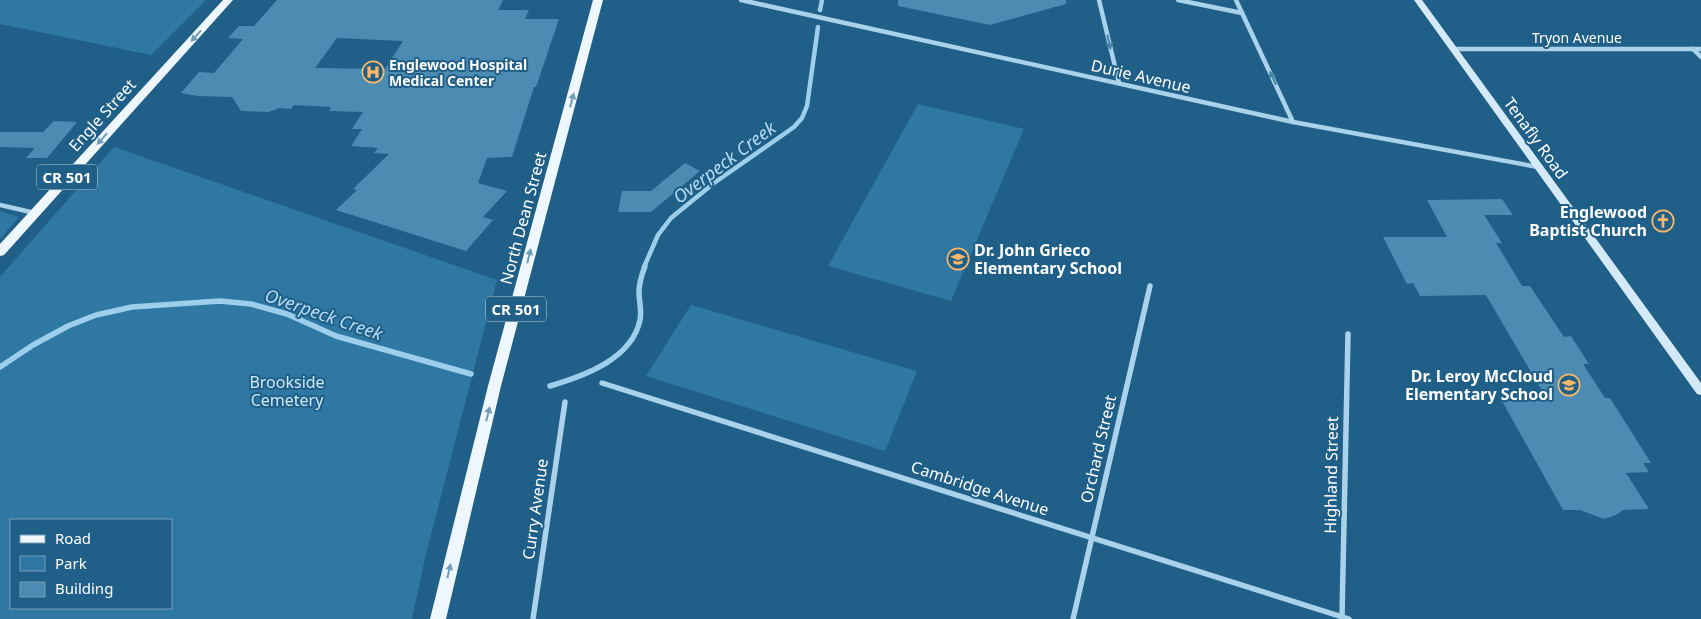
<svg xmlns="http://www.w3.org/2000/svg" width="1701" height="619" font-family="'Noto Sans',sans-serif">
  <rect width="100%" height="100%" fill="#1f5f88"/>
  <g fill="#3078a4" fill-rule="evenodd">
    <path d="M 0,0 L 206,0 L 151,55 L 0,24 Z"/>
    <path d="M 918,104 L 1024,129 L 951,301 L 828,266 Z"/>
    <path d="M 114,147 L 497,280 L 426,554 L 412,619 L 0,619 L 0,277 ZM 11,520 L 171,520 L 171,608 L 11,608 Z"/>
    <path d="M 0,211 L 19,217 L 0,239 Z"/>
    <path d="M 691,305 L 917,371 L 885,451 L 646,376 Z"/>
  </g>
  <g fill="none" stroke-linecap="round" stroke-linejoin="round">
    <g stroke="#9dcfec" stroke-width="4.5">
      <path d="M 820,10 L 822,0"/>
      <path d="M 644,267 L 658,235 L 671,218 L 714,183 L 794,127 L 802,118 L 807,106 L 818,27"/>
    </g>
    <g stroke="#9dcfec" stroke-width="5.5">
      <path d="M 0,367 L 33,345 L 68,326 L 96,315 L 132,307 L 220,301 L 251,304 L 287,314 L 336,336 L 471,374"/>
      <path d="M 550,386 C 584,376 632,359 640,320 C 642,311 639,301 639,292 C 639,283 642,274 645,266"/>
    </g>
  </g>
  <g fill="#4c8bb2" fill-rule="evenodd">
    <path d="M 277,0 L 503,0 L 498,10 L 529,10 L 525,19 L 559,19 L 536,87 L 534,87 L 512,157 L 487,158 L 478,183 L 507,191 L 483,217 L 493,220 L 466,251 L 336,210 L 357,190 L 353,189 L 389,154 L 374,153 L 378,148 L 351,146 L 362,129 L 352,129 L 363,112 L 329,111 L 331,107 L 294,105 L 291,109 L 279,108 L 269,112 L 241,111 L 232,97 L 198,96 L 181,93 L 199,72 L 214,73 L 243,39 L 228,38 L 239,26 L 254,26 ZM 337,38 L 403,41 L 385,69 L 315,68 Z"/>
    <path d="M 898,0 L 1066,0 L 1066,4 L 990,25 L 898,6 Z"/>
    <path d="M 54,121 L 77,122 L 47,158 L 26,158 L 35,148 L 0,147 L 0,132 L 43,132 Z"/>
    <path d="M 685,163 L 700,171 L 651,212 L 618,212 L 622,191 L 651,191 Z"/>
    <path d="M 1502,199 L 1513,215 L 1484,215 L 1502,243 L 1496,243 L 1522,286 L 1530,286 L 1564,337 L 1571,336 L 1589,364 L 1583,364 L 1605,398 L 1610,398 L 1651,463 L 1643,463 L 1649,472 L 1626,473 L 1649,509 L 1623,510 L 1616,515 L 1604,519 L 1580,510 L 1563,510 L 1502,401 L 1548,401 L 1486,295 L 1420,296 L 1413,283 L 1407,284 L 1383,237 L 1447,237 L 1427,200 Z"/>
  </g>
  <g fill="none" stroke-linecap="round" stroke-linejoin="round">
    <g stroke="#aad2eb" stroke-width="4.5">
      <path d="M 741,0 L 1293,122 L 1538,167"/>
      <path d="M 1099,0 L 1119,83"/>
      <path d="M 1178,0 L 1242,13"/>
      <path d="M 1236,0 L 1293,122"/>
      <path d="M 1453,49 L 1701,49"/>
      <path d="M 1693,49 L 1701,57"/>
      <path d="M 0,205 L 35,213"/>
    </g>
    <g stroke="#aad2eb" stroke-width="5.5">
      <path d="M 602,383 L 1349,619"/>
      <path d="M 1342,617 L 1348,334"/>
      <path d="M 533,619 L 565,402"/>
      <path d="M 1073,619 L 1150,286"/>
    </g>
    <path fill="#d5eaf8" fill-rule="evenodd" d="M 1414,0 L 1422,0 L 1701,383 L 1701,395 L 1697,394 Z"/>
    <g fill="#eef7fe" fill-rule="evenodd">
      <path d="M 223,0 L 233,0 L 4,255 L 0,256 L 0,244 Z"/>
      <path d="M 593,0 L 603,0 L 501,386 L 446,619 L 430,619 L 488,386 Z"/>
    </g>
  </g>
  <defs><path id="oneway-solid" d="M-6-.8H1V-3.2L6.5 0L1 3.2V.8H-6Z" transform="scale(1.25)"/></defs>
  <g fill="#729cb7">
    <use href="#oneway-solid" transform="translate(196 36) rotate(132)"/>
    <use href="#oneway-solid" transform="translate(572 100) rotate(-75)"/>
    <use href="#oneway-solid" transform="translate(102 139) rotate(132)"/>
    <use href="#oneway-solid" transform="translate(529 256) rotate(-76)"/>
    <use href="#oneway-solid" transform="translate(488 414) rotate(-76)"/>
    <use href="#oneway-solid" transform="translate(449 571) rotate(-77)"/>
  </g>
  <g fill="#4982a6">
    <use href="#oneway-solid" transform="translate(1109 42) rotate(77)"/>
    <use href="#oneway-solid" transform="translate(1273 78) rotate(-115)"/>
  </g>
  <defs>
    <g id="hospital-ring" transform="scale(1.125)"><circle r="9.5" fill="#1f5f88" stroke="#f9b76a" stroke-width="1.5"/><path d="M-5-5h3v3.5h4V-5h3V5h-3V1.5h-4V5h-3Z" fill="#f9b76a"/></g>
    <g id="church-ring" transform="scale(1.125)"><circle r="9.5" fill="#1f5f88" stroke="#f9b76a" stroke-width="1.5"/><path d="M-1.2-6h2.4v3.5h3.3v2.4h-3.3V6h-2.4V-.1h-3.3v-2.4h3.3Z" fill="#f9b76a"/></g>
    <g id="school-ring" transform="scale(1.125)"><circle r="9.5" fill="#1f5f88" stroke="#f9b76a" stroke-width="1.5"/><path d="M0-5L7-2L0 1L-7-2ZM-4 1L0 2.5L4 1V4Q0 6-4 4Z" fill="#f9b76a"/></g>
  </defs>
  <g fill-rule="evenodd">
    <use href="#hospital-ring" x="373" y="72"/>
    <use href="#church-ring" x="1663" y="221"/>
    <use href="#school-ring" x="958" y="259"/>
    <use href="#school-ring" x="1569" y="385"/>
  </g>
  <g text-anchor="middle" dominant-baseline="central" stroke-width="4" stroke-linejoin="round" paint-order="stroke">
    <g font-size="14" fill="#fff" stroke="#1f5f88">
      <text x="1577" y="37">Tryon Avenue</text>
    </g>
    <g font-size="14" font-weight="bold" fill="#fff" stroke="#1f5f88" text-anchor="start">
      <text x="389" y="64">Englewood Hospital<tspan x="389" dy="16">Medical Center</tspan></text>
    </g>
    <g fill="#1f5f88" stroke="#bccfdb" stroke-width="1">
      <rect x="37" y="164.5" width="60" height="25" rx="4"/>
      <rect x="486" y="296.5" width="60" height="25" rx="4"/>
    </g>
    <g font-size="15" font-weight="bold" fill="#fff">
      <text x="67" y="177">CR 501</text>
      <text x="516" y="309">CR 501</text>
    </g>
    <g font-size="16" fill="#fff" stroke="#1f5f88">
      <text transform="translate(1141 76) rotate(13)">Durie Avenue</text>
      <text transform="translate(102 115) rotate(-48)">Engle Street</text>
      <text transform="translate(1536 138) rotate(54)">Tenafly Road</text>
      <text transform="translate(523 218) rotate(-75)">North Dean Street</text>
      <text transform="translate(1098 449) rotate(-77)">Orchard Street</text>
      <text transform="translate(1331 475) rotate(-89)">Highland Street</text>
      <text transform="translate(980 488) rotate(18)">Cambridge Avenue</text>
      <text transform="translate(535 509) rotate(-82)">Curry Avenue</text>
    </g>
    <g font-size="16" font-weight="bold" fill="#fff" stroke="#1f5f88" text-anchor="end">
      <text x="1647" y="212">Englewood<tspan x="1647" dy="18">Baptist Church</tspan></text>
      <text x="974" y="250" text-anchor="start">Dr. John Grieco<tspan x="974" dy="18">Elementary School</tspan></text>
      <text x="1553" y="376">Dr. Leroy McCloud<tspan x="1553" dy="18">Elementary School</tspan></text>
    </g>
    <g font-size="16" fill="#cee8f8" stroke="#1f5f88">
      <text x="287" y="382">Brookside<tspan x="287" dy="18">Cemetery</tspan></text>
    </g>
    <g font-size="18" font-style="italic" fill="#b5dbf2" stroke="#1f5f88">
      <text transform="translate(724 162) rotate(-37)">Overpeck Creek</text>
      <text transform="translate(324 314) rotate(19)">Overpeck Creek</text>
    </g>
  </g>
  <rect x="10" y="519" width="162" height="90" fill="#1f5f88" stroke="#799fb8"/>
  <rect x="20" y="535" width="25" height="8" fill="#eef7fe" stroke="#799fb8"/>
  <text x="55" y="544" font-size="15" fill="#ffffff">Road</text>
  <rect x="20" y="556" width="25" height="15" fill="#3078a4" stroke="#799fb8"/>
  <text x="55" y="569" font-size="15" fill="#ffffff">Park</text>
  <rect x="20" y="582" width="25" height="15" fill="#4c8bb2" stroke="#799fb8"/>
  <text x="55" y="594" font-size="15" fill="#ffffff">Building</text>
</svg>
